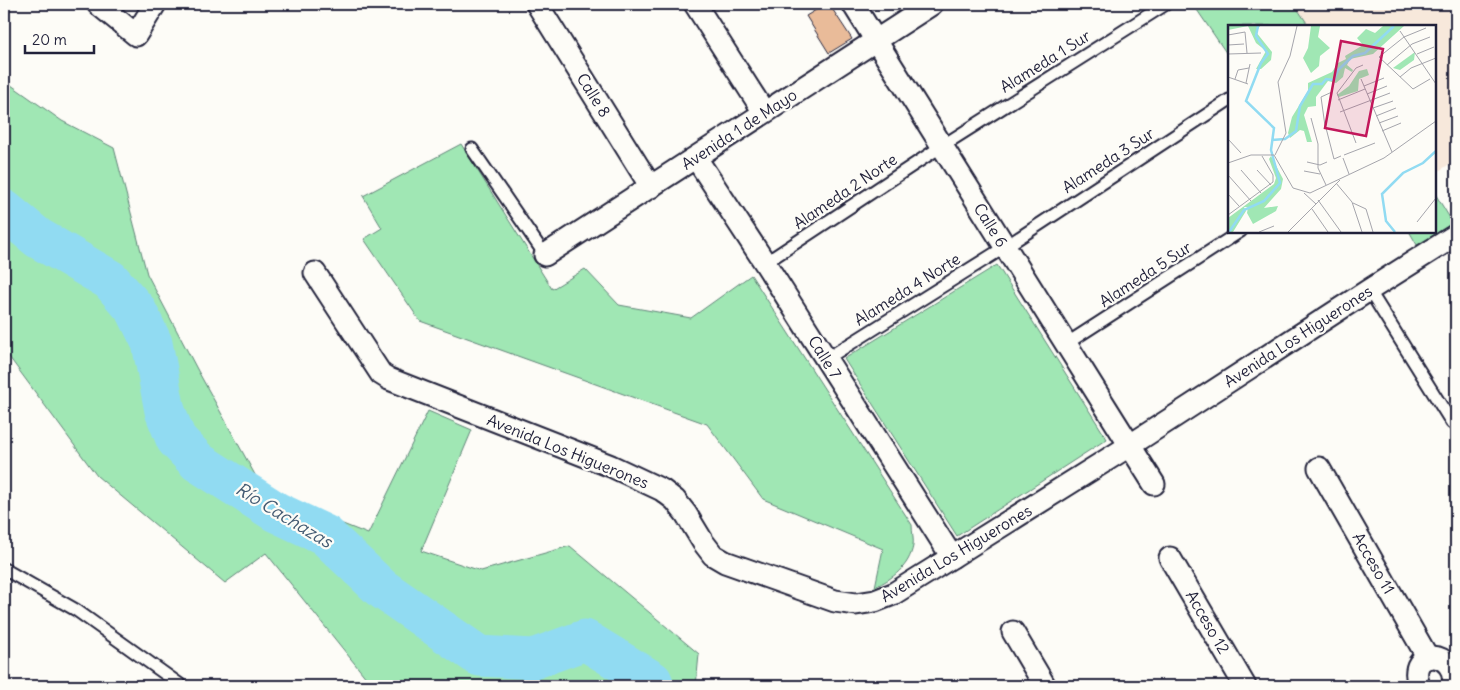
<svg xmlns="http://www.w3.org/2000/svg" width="1460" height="690" font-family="Delius,sans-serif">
  <rect width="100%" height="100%" fill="#fdfcf7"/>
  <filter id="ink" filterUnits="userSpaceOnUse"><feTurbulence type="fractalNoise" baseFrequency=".02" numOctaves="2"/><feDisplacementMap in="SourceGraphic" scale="10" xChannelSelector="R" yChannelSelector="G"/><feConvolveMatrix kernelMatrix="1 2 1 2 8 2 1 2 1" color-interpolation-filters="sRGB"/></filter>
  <g filter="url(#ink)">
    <path fill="#f7e8db" d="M 1294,4 L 1456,4 L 1456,160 L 1434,174 L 1434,26 L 1309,26 Z"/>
    <g fill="#a0e7b4" stroke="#618478">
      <path d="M 1193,4 L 1294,4 L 1309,26 L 1229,26 L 1229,57 Z"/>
      <path d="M 4,80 L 62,121 L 114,148 L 147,274 L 198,371 L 265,493 L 368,534 L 428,411 L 472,430 L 421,551 L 481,571 L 570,546 L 699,654 L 696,686 L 376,686 L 371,684 L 266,553 L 225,583 L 97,476 L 4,350 Z"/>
      <path d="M 461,144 L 552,289 L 585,269 L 619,305 L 691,318 L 751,275 L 912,525 C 912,532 914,540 913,546 C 909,567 893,578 875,587 L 883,549 L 763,499 L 707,424 L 420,321 L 364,239 L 382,228 L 363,196 Z"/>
      <path d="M 1434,192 L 1453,223 L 1417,245 L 1409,231 L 1434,231 Z"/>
      <path d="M 997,265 L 1107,439 L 957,536 L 844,359 Z"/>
    </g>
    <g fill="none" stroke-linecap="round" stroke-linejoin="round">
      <path stroke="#91dbf2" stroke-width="41" d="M 4,210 L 38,238 L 110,280 L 136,310 L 152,343 L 165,411 L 176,439 L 198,462 L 276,512 L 325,535 L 381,588 L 479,656 L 533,659 L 585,640 L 652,681 L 654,686"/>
    </g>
    <path fill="#e9bb99" stroke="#22223b" d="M 826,4 L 829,4 L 852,39 L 829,53 L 806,16 Z"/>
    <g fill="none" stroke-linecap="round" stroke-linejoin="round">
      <g stroke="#22223b" stroke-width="15">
        <g id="service">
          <path d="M 472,149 L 545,255"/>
          <path d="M 765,263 L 942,146 L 1166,4"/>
          <path d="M 1369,290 L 1452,423"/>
          <path d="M 1066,344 L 1241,231"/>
          <path d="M 826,359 L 1005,247 L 1229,100"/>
          <path d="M 4,569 L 76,610 L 182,686"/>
        </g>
      </g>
      <g stroke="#22223b" stroke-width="25">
        <g id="minor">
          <path d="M 98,4 L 136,35 L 155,4"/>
          <path d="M 537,4 L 651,187"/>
          <path d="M 695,4 L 764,112"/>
          <path d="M 853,4 L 1154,484"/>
          <path d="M 696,158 L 765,263 L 952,557"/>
          <path d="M 545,255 L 932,4"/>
          <path d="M 315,273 L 381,374 L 389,379 L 611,466 L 662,490 L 675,500 L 686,514 L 703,542 L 713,555 L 725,562 L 835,601 L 856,604 L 875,601 L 893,594 L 1129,446 L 1369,290 L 1456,235"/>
          <path d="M 1319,468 L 1428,658"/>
          <path d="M 1170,558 L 1245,686"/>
          <path d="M 1013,632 L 1045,686"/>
          <path d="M 1419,686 C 1405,645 1460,650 1453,686"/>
        </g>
      </g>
      <use href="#service" stroke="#fdfcf7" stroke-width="11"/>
      <use href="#minor" stroke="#fdfcf7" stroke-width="21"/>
    </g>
  </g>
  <g text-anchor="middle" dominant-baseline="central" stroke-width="4.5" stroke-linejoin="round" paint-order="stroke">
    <g font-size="16" fill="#22223b" stroke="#fdfcf7">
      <text transform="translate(1045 61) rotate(-32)">Alameda 1 Sur</text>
      <text transform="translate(594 95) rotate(58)">Calle 8</text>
      <text transform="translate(739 129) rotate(-33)">Avenida 1 de Mayo</text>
      <text transform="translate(1108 160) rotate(-33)">Alameda 3 Sur</text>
      <text transform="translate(845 191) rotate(-34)">Alameda 2 Norte</text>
      <text transform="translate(991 225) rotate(58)">Calle 6</text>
      <text transform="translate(1145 274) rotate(-33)">Alameda 5 Sur</text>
      <text transform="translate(907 289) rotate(-32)">Alameda 4 Norte</text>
      <text transform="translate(1298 336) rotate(-33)">Avenida Los Higuerones</text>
      <text transform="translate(825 357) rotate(58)">Calle 7</text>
      <text transform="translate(568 451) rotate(22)">Avenida Los Higuerones</text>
      <text transform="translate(956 553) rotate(-31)">Avenida Los Higuerones</text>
      <text transform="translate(1374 563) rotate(60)">Acceso 11</text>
      <text transform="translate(1208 622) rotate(60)">Acceso 12</text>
    </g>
    <g font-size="18" font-style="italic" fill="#435a72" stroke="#fdfcf7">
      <text transform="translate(284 515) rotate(31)">Río Cachazas</text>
    </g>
  </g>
  <g transform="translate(1228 25)">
    <rect width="208" height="208" fill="#fdfcf7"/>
    <path d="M 0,1 L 32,1 L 28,7 L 44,27 L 43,35 L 33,44 L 28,44 L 38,26 L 28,18 L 20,1 L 0,5 ZM 83,1 L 92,1 L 90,12 L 102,23 L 92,31 L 91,41 L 83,48 L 75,33 L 80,23 ZM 155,1 L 176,1 L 145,29 L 122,34 L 119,40 L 125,45 L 124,47 L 117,43 L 115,52 L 108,58 L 100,56 L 88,72 L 88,81 L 80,82 L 76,90 L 84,117 L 79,117 L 76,106 L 72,105 L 62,113 L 60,108 L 64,92 L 80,66 L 80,58 L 104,47 L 110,38 L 118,34 L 117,31 L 135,20 L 129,13 L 138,4 L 147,8 ZM 187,27 L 186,35 L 172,45 L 165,43 ZM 139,44 L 141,50 L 131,54 L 130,66 L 111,72 L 109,70 L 121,61 L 131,46 ZM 43,131 L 55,154 L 53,164 L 36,183 L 50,181 L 48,186 L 25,199 L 19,188 L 20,182 L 16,182 L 18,186 L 5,207 L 0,207 L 0,193 L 46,159 L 48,153 L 41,134 Z" fill="#a0e7b4"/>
    <path fill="none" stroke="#91dbf2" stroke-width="2.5" d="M 44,115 L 57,114 L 68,106 L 72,81 L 85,59 L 94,59 L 98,54 L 106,55 L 110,45 L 125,31 L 137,28 L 166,1M 1,207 L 16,185 L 36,176 L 52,158 L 43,125 L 46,103 L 18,76 L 33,38 L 40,29 L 28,11 L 30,1M 167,207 L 158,196 L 154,169 L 175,148 L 195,138 L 208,126"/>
    <path fill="none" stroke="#a5a5ac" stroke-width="1" d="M 198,3 L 176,12 L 151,32 L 185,64 L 202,54M 172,6 L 208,59M 0,10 L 17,7 L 19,28M 0,20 L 16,19M 0,29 L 33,28M 189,29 L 206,22M 159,40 L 184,19 L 202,12M 0,52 L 20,59M 172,52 L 183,43 L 208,33M 7,54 L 10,45 L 21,43M 133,54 L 164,127M 18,58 L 22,39M 136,61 L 156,53M 139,69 L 159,61M 110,75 L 137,64M 145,83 L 165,76M 112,87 L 162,68M 148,91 L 168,83M 83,93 L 90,119 L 90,143 L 98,160M 151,98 L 170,91M 97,101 L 93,72 L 104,67M 98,103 L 106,134 L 113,131M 154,106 L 173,98M 0,114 L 13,128M 128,118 L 109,68 L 128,43 L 135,40M 47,130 L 58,108 L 50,57 L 62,31 L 69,1M 116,130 L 147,118M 115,133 L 121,149M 79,137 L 92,140 L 99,137M 0,138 L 23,130 L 46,130 L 65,163 L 82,168 L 156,133 L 208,96M 13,145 L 33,168M 29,145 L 43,160M 76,146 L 92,149M 0,150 L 23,176M 108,158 L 124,177 L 134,207M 76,168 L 88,179M 0,169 L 11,181M 90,175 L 113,207M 125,178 L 138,184 L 145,207M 84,184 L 100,207M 0,190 L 45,157 L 45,150 L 34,131M 189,197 L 208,173M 31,207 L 46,201M 60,207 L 112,155"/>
    <path fill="#c2185b" fill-opacity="0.15" stroke="#c2185b" stroke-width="2.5" d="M 113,16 L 155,24 L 138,111 L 97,103 Z"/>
    <rect width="208" height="208" fill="none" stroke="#22223b" stroke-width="2.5"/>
  </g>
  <rect width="1460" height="690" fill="none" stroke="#fdfcf7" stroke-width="20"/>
  <rect x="10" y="10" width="1440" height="670" fill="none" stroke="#22223b" stroke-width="2" filter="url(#ink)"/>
  <path d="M25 45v8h69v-8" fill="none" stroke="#22223b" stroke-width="2.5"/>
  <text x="32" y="45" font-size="15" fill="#22223b" stroke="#fdfcf7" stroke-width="4" paint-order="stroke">20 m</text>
</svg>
